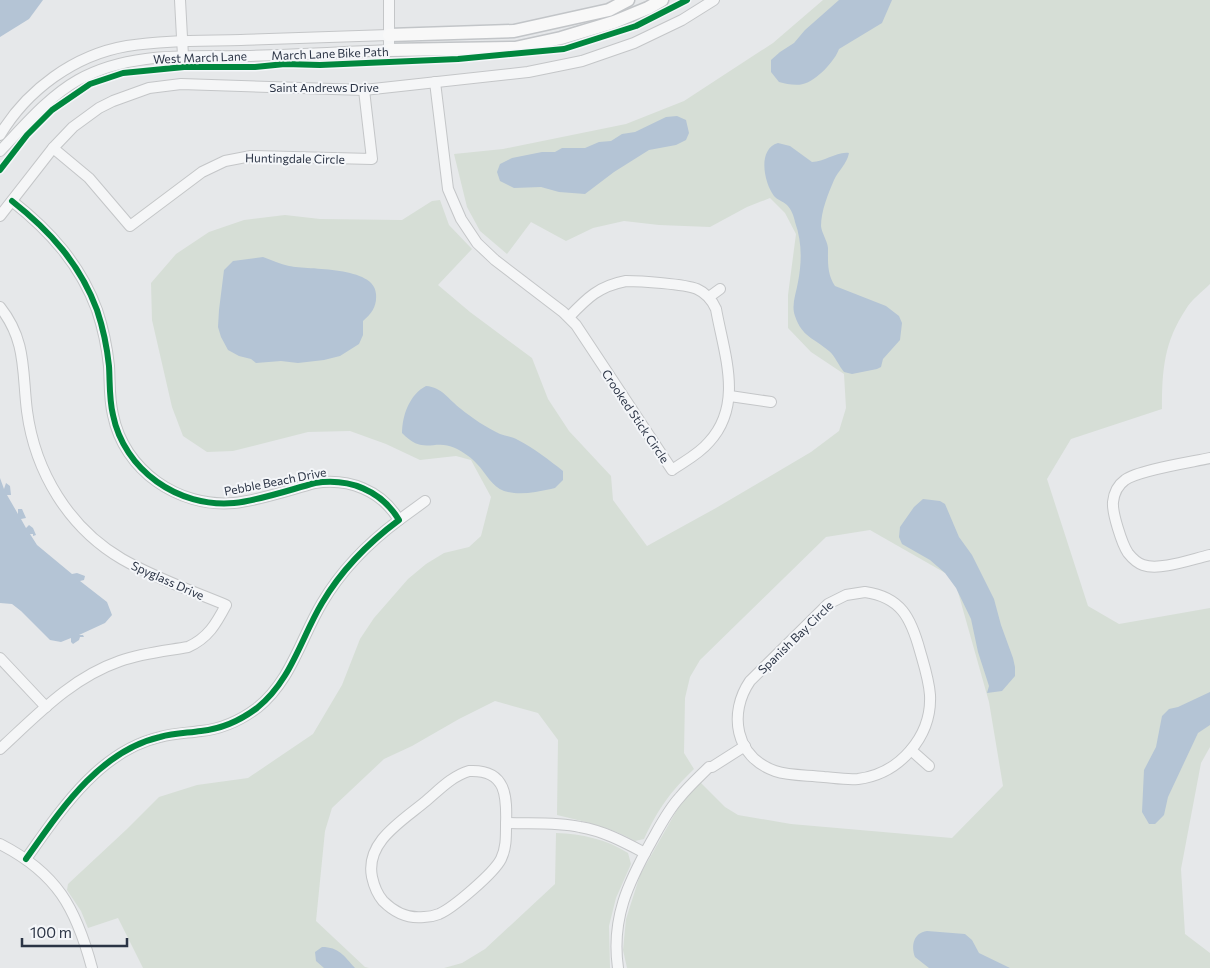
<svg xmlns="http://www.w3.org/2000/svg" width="1210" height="968" font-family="Commissioner,sans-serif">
  <rect width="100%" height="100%" fill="#e6e8ea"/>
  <g fill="#d6ded6">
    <path d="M 823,0 L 1210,0 L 1210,284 C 1202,292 1191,300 1186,309 C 1164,342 1162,370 1162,409 L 1071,439 L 1047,479 L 1088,606 L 1119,624 L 1210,608 L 1210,747 L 1201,763 L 1181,869 L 1185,934 L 1210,953 L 1210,968 L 627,968 L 623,950 L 626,919 L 640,875 L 682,801 L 700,782 L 725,807 L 738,815 L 791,824 L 952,838 L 1003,786 L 989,702 L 956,585 L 947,574 L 870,530 L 826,537 L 700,660 L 690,677 L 685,698 L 684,753 L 694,769 C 669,793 659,808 644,839 L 635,841 C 611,827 585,822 557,815 L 558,740 L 538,713 L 495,701 L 459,719 L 412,746 L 384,759 L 332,808 L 325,831 L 316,921 L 365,967 L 369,968 L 143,968 L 118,918 L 88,928 L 81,911 L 67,890 L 68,884 L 127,829 L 159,797 L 197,785 L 248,778 L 313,734 L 342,685 L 360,639 L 374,618 L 408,579 L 426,564 L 444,553 L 469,547 L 481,536 L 491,497 L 471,460 L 456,456 L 420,460 L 386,444 L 350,431 L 308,432 L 233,451 L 207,452 L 183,436 L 172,407 L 152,320 L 151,283 L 176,254 L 209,232 L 244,220 L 285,215 L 320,219 L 402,220 L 432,201 L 440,200 L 449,225 L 472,249 L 438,285 L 470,312 L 532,358 L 548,399 L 569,431 L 611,476 L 613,500 L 647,546 L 716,508 L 811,452 L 839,431 L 846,408 L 844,374 L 811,352 L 788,328 L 788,295 L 796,234 L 785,213 L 770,198 L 747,207 L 710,227 L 659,225 L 624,221 L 593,228 L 566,241 L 531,222 L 507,254 L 480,231 L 467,207 L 454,154 L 503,149 L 626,124 L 684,101 L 773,43 Z"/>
    <path d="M 556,833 C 582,834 606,839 628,853 L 631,864 L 616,898 L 609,926 L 610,968 L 444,968 L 462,963 L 485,949 L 555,884 Z"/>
  </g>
  <g fill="#b4c4d5">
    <path d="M 0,0 L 43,0 L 29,19 L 0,37 Z"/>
    <path d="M 839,0 L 892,0 L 882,23 L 839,49 C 835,61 816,81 803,84 C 796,86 786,84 779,82 L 771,72 L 771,60 L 780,52 L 794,43 L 805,30 Z"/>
    <path d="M 677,116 L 686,120 L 689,133 L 686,140 L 676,145 L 649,150 L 614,172 L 585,194 L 559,192 L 541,187 L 514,188 L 500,181 L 497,172 L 500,164 L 512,158 L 542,152 L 555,152 L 562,148 L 585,148 L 599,142 L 611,141 L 622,134 L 635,132 L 666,117 Z"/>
    <path d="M 778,143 L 790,146 L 812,162 C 825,162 837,151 849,153 C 847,164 838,171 834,180 C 828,194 821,211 821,226 C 822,234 827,240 828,248 C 828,262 827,274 835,286 L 886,306 L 899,316 L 902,323 L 900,340 L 883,359 L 881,367 L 877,369 L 852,374 L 844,372 C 839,366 835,356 829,351 C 814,338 802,337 795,316 C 791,305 796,294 798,282 C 802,262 802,241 795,222 C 794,216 791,209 787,205 C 783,201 777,200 774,196 C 764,183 757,149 778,143 Z"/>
    <path d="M 263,257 C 272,260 280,264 289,266 C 309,270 375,266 376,294 C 377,306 372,313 363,321 L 363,335 L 359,344 L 340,356 L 324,360 L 298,363 L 281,361 L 256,363 L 251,359 L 239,356 L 228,350 L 221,337 L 218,327 L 219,310 L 224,270 L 233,261 Z"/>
    <path d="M 426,386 C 442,387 449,400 461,409 C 472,418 487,428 500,434 C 506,436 513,437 518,440 C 534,448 549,460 563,471 L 563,480 L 555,488 L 551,489 C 535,492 520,496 504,491 C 492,487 486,473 477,464 C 472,458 463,452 455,448 C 434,438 424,456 402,433 C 402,415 410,394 426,386 Z"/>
    <path d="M 0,478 L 4,489 L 6,483 L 10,486 L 11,495 L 7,495 L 18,514 L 18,509 L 22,509 L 26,518 L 21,519 L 26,528 L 29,525 L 33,528 L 36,535 L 33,536 L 33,534 L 30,534 L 37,545 L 72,574 L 77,573 L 85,576 L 84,580 L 80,581 L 107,602 L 112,615 L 105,623 L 79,635 L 83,635 L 84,637 L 80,637 L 79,640 L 73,644 L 71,642 L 71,638 L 61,642 L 50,640 L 21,611 L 12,604 L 0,603 Z"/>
    <path d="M 923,499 L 940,501 L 945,504 L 959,537 L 972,555 L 994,599 L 1001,625 L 1013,658 L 1015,667 L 1015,676 L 1002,691 L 987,693 L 989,686 L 978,652 L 971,619 L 956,588 L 945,573 L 930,560 L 902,544 L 899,537 L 900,527 L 914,507 Z"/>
    <path d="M 1210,692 L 1210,725 L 1198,733 L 1168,797 L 1164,815 L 1155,824 L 1149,824 L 1142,812 L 1144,770 L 1156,747 L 1162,716 L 1169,709 L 1178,707 Z"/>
    <path d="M 927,931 L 965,934 L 972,940 L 979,953 L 1010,968 L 929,968 L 915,957 C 911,946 913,933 927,931 Z"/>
    <path d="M 322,947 C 339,947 344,956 355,968 L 324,968 L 316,961 L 315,952 Z"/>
  </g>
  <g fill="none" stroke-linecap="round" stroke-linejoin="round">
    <g stroke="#c4c6c8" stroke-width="12">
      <g id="minor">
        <path d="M 180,0 L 183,56"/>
        <path d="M 435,82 L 448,189 L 461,219 L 477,243 L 495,260 L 563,312 L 576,325 L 672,470 C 685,461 699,454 709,442 C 744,404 724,354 716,309 C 712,300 706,293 697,289 C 685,284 640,281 626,281 C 599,286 587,298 569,317"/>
        <path d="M 0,135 C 27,90 74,55 127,46 C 164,40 203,41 241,40 C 290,38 339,37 389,35"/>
        <path d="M 53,148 L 89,178 L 130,226 L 202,172 L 225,161 L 251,156 L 372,159 L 364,90"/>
        <path d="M 0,151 C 24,126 48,97 78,80 C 130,51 189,57 245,56 C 293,55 341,52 389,50 L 389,0"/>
        <path d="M 12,201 C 50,231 80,264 97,310 C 103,328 107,347 109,366 C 110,382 109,399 113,415 C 124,470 178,508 234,503 C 261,500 289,490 315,483 C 349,478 381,490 399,520 C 368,543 342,569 322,603 C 301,638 291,681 257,708 C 241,720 221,729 201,731 C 188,733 174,733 160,737 C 99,751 60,811 26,859"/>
        <path d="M 0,216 L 53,148 L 73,127 L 99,108 L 113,101 L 149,88 L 181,84 L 364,90 L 528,72 L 582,61 L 634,43 L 682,20 L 714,0"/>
        <path d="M 709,297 L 720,289"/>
        <path d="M 0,307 C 27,341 22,372 27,411 C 35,472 69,528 122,559 C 155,578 192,591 226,605 C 216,624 208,638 188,647 C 165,651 142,653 120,661 C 71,678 37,715 0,749"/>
        <path d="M 730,396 L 771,402"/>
        <path d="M 1210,458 C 1192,462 1138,470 1125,480 C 1118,485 1114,493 1113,502 C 1112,513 1122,544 1128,553 C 1132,558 1137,563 1143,565 C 1160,571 1192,559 1210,555"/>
        <path d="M 399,520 L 425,501"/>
        <path d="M 865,592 C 901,597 911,618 920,651 C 924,665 929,680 930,695 C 932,737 899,774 858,779 C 847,780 835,778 824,777 C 808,775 790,776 775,771 C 735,757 728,713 750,681 L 828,604 L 846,595 Z"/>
        <path d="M 0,658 L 46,707"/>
        <path d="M 911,750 L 929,766"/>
        <path d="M 469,771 C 507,769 507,797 506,826 C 506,838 506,849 501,859 C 494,873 453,908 439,914 C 434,916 429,917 424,917 C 408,919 394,912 383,901 C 377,894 374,886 372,877 C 365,842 402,821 426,801 C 439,790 452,776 469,771 Z"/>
        <path d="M 506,823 C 531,824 556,822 580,827 C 604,831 624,842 645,853"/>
        <path d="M 0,844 C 57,873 76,908 92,968"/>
        <path d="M 618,968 C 611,919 628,883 651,842 C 660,826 668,810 680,797 C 689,786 699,777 709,767 L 712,767 L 745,746"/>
      </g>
    </g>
    <g stroke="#c2c5c8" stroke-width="15">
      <g id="major">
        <path d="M 389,35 L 514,31 L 609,10 L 628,0"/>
        <path d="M 389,50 L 515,48 L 561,38 L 614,22 L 648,8 L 662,0"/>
      </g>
    </g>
    <use href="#minor" stroke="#f5f6f7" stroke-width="10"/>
    <use href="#major" stroke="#f8f8f8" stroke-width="12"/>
    <g stroke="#f4f6f9" stroke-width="9">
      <g id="cycleway">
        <path d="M 0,170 L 27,135 L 52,110 L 90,84 L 123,73 L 184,67 L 255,67 L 285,64 L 320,65 L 458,59 L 564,49 L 636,26 L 687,0"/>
        <path d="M 12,201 C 50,231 80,264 97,310 C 103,328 107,347 109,366 C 110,382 109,399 113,415 C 124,470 178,508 234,503 C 261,500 289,490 315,483 C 349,478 381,490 399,520 C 368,543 342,569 322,603 C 301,638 291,681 257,708 C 241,720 221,729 201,731 C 188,733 174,733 160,737 C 99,751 60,811 26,859"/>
      </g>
    </g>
    <use href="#cycleway" stroke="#00873e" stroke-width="6"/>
  </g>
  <g text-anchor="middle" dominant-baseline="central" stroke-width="4" stroke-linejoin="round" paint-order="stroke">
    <g font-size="12" fill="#2b3445" stroke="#f4f6f9">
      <text transform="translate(330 53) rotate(-2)">March Lane Bike Path</text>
      <text transform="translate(200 57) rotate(-2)">West March Lane</text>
      <text x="324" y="87">Saint Andrews Drive</text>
      <text transform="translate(295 158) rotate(1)">Huntingdale Circle</text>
      <text transform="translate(636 416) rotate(56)">Crooked Stick Circle</text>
      <text transform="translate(275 481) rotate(-11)">Pebble Beach Drive</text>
      <text transform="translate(168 580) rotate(24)">Spyglass Drive</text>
      <text transform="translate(795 637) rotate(-44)">Spanish Bay Circle</text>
    </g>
  </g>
  <path d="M22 938v8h105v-8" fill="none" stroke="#2b3445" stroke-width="2.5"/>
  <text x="30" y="938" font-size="15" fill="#2b3445" stroke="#f4f6f9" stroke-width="4" paint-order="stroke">100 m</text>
</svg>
